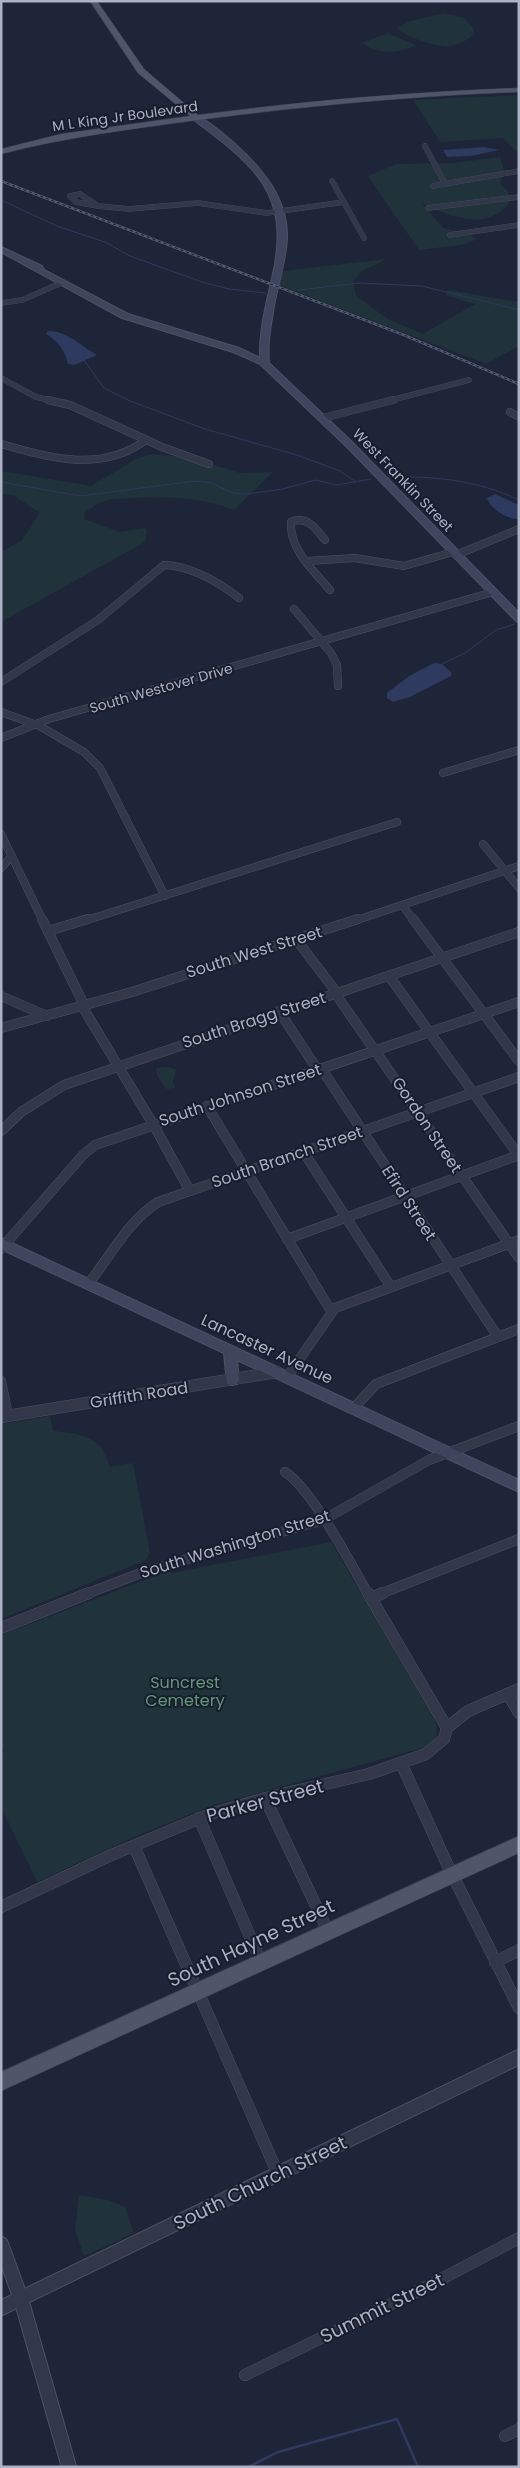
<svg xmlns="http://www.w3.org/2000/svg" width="520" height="2468" font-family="Poppins,sans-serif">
  <rect width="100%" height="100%" fill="#1e2539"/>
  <g fill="#20323a">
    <path d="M 445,13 L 464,18 L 474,29 L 472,36 C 465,42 452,48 442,46 C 429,44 406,37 397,28 L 410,21 Z"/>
    <path d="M 388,33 L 416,45 C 401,54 376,54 362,43 Z"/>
    <path d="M 519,95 L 519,154 L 503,138 L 440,142 L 413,100 Z"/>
    <path d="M 500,157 L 504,170 L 500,184 L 508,191 L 510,202 C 487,233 450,216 421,203 L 443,228 L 466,233 L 478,239 L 461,245 L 419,250 L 368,176 L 396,164 L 453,163 Z"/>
    <path d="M 387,259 L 362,271 L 353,281 L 356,296 L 388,319 L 423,334 L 475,304 L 445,295 L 448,290 L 519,302 L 519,346 L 486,364 L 279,285 L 283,271 Z"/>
    <path d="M 152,454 L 186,457 L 240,473 L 273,472 L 234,510 C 202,497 165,496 131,498 C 124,499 115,498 108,500 C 100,502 91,508 84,513 L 84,519 L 120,532 L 145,528 L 147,530 L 145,542 L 1,622 L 1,552 L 22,540 L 40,513 L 13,495 L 1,494 L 1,471 L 91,486 L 136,459 Z"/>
    <path d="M 169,1067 L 176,1070 L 173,1081 L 175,1088 L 166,1089 L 157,1075 L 156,1068 Z"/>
    <path d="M 50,1416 L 53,1431 C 83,1434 101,1436 110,1467 L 133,1463 L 150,1553 L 146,1560 L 1,1619 L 1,1424 Z"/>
    <path d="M 331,1542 L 432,1715 C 438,1728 440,1734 430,1746 L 211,1806 L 136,1836 L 37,1882 L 1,1807 L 1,1753 L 4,1752 L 1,1744 L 1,1635 L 168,1571 L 172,1573 Z"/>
    <path d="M 79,2195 L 108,2200 L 125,2207 L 134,2233 L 84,2256 L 75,2230 Z"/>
  </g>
  <g fill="#2e3a5f">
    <path d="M 484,147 L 499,150 L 471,156 L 447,157 L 443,150 Z"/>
    <path d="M 48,331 C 65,330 83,347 97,355 L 74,365 L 68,364 C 65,350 58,341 46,334 Z"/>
    <path d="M 495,494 L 519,505 L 519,519 C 508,520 489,508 487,498 Z"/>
    <path d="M 434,663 L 442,664 L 452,673 L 451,676 L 410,697 L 393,702 L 387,698 L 387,693 L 409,676 Z"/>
  </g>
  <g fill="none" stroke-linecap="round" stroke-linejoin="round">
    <g stroke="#2e3a5f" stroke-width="1">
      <path d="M 3,201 L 57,226 L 105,242 L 130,256 L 202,282 L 229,289 L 265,293"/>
      <path d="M 299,290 L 360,283 L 422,286 L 519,310"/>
      <path d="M 84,360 L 104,388 L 130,401 L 205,429 L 297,455 L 340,471 L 356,482"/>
      <path d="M 389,477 C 435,476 477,480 519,500"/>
      <path d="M 1,482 L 80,496 L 196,481 L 211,483 L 233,493 L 246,494 L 283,489 L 315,480 L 336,485 L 371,479"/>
      <path d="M 442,664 L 465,653 L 496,630 L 515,624"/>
    </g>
    <path stroke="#2e3a5f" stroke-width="2.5" d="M 248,2467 L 278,2452 L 397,2419 L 418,2467"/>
    <g stroke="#4c5264" stroke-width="5.5">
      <g id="minor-far3">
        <path d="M 425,146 L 445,184"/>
        <path d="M 332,181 L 364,238"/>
        <path d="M 433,186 L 519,171"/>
        <path d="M 80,194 L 98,206 L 76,202 L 70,196 Z"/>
        <path d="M 98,206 L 129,209 L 198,203 L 267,213 L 344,202"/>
        <path d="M 428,208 L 519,197"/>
        <path d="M 450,235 L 519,225"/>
        <path d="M 1,303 L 22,300 L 61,283"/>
        <path d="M 1,378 L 36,397 L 53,401"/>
        <path d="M 388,401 L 469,380"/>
      </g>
    </g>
    <g stroke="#4c5264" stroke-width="8">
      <g id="minor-far2">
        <path d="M 48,400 L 70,405 L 162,447 L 209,464"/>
        <path d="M 510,412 L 519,417"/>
        <path d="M 323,418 L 393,400"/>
        <path d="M 1,444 C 50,458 101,473 146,440"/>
        <path d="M 325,540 C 316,529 307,515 291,522 C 289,549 314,571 330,590"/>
        <path d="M 456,555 L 519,529"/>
        <path d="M 308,561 L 355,558 L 404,566 L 453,552"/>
        <path d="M 294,609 L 331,653 L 337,665 L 338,686"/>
        <path d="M 1,682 L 98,620 L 164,565 C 192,566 217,581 239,598"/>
        <path d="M 1,712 L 34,724"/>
        <path d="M 36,724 L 84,752 L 100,768 L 165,896"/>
        <path d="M 1,738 L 49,719 L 493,592"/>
        <path d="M 443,773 L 519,750"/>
        <path d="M 1,834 L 43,921"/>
        <path d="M 483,844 L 519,888"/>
        <path d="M 1,868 L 12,856"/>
        <path d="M 403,906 L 414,921"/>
        <path d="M 84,921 L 397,822"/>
        <path d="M 354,921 L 519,866"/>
      </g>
    </g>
    <g stroke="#4c5264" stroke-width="10">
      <g id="minor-far1">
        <path d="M 42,919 L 84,1005"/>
        <path d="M 413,919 L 519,1061"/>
        <path d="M 48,931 L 88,919"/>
        <path d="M 296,939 L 337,993"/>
        <path d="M 389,976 L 519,1156"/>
        <path d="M 335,993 L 519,1258"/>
        <path d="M 1,996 L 47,1016"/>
        <path d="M 82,1006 L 153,1124 L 190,1191"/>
        <path d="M 279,1011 L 317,1069"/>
        <path d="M 1,1028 L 132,992 L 358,919"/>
        <path d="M 321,1068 L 498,1337"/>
        <path d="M 207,1106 L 331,1311"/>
        <path d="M 1,1131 L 21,1112 L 64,1085 L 519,932"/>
        <path d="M 303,1151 L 391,1287"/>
        <path d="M 287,1239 L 519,1155"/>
        <path d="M 1,1249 L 83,1155 L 95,1145 L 519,1002"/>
        <path d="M 88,1284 C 111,1256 127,1222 158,1202 L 519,1077"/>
        <path d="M 287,1377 L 335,1308 L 519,1240"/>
        <path d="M 1,1381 L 8,1416"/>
        <path d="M 353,1409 L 376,1384 L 519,1329"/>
        <path d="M 285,1472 C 312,1489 351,1564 368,1594"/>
        <path d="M 86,1594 L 146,1571 L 323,1520 L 429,1460 L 519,1426"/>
        <path d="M 380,1594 L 519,1539"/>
      </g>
    </g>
    <g stroke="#4c5264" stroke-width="12">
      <g id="minor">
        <path d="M 368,1593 L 447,1728"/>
        <path d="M 371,1598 L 383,1593"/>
        <path d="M 1,1628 L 89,1593"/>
        <path d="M 508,1694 L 519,1713"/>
        <path d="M 401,1763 L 448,1866 L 519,2008"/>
        <path d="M 265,1798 L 328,1931"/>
        <path d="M 199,1818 L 261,1962"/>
        <path d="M 134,1846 L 278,2174"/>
        <path d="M 1,1907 L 109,1856 L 210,1814 L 273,1796 L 369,1774 L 426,1754 L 444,1739 L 447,1728 L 468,1711 L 519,1689"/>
        <path d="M 495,1962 L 519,1950"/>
        <path d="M 245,2375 L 428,2286 L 519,2238"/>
        <path d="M 505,2436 L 519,2429"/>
      </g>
    </g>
    <g stroke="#4c5264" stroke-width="12">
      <path id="tertiary-far1" d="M 1,1417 L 277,1372"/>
    </g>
    <g stroke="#4c5264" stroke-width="16">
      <g id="tertiary">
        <path d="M 1,2244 L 21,2299 L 69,2467"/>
        <path d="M 1,2308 L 519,2057"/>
      </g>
    </g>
    <g stroke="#4c5264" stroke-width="2">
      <g id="secondary">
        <path d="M 194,116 C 204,116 227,137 235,144 C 262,168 288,199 287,238 C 286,261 278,284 274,306 C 271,325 267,343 269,363 L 352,442 L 519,613 L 519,622 L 516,621 L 346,446 L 260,364 L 233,352 L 122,318 L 1,252 L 1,247 L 42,266 L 44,270 L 128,314 L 239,348 L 260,358 C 259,330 267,301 273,274 C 291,193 254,165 194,120 Z"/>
        <path d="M 1,1238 L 519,1480 L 519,1492 L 237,1360 L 239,1380 L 237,1384 L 232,1385 L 227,1384 L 224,1353 L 1,1249 Z"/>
      </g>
    </g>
    <g stroke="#3b4152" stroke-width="1">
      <g id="primary">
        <path d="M 90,1 L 97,1 L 144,69 L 198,115 C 305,101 411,92 519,88 L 519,92 C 411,96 305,106 198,120 C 132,129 66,137 1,154 L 1,149 L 61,134 L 190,116 L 138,73 Z"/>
        <path d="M 519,1836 L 519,1853 L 1,2091 L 1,2072 Z"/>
      </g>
    </g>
    <use href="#minor-far3" stroke="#323749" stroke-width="5"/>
    <use href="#minor-far2" stroke="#323749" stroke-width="7"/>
    <use href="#minor-far1" stroke="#323749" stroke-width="9"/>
    <use href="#minor" stroke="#323749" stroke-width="11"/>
    <use href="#tertiary-far1" stroke="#323749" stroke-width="11"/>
    <use href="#tertiary" stroke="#323749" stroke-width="14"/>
    <use href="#secondary" fill="#3f455c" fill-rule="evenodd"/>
    <use href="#primary" fill="#4f5669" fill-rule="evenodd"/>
    <g stroke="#535a71" stroke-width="2.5">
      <path id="rail" d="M 1,181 L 404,335 L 519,384"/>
    </g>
    <use href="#rail" stroke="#181d2d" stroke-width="1" stroke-dasharray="3" stroke-linecap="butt"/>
  </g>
  <g text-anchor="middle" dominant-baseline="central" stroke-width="4" stroke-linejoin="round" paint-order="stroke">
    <g font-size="14" fill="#acb1c6" stroke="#181d2d">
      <text transform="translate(125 116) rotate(-8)">M L King Jr Boulevard</text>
      <text transform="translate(403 480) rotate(46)">West Franklin Street</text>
      <text transform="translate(161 688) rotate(-16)">South Westover Drive</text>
    </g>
    <g font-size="16" fill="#acb1c6" stroke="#181d2d">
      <text transform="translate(254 952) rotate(-17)">South West Street</text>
      <text transform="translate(254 1020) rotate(-18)">South Bragg Street</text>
      <text transform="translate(240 1095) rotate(-18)">South Johnson Street</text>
      <text transform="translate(427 1125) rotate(56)">Gordon Street</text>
      <text transform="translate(287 1157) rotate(-19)">South Branch Street</text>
      <text transform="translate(409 1203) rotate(57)">Efird Street</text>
      <text transform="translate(267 1349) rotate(25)">Lancaster Avenue</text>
      <text transform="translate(139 1395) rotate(-9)">Griffith Road</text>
      <text transform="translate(235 1544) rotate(-17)">South Washington Street</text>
    </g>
    <g font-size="16" fill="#629878" stroke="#181d2d">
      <text x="185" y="1682">Suncrest<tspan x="185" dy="18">Cemetery</tspan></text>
    </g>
    <g font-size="19" fill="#acb1c6" stroke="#181d2d">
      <text transform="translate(265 1801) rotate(-15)">Parker Street</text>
      <text transform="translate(251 1943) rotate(-25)">South Hayne Street</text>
      <text transform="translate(260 2183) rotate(-26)">South Church Street</text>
      <text transform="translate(382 2308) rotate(-26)">Summit Street</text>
    </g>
  </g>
  <rect width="520" height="2468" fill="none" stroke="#acb1c6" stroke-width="5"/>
</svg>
